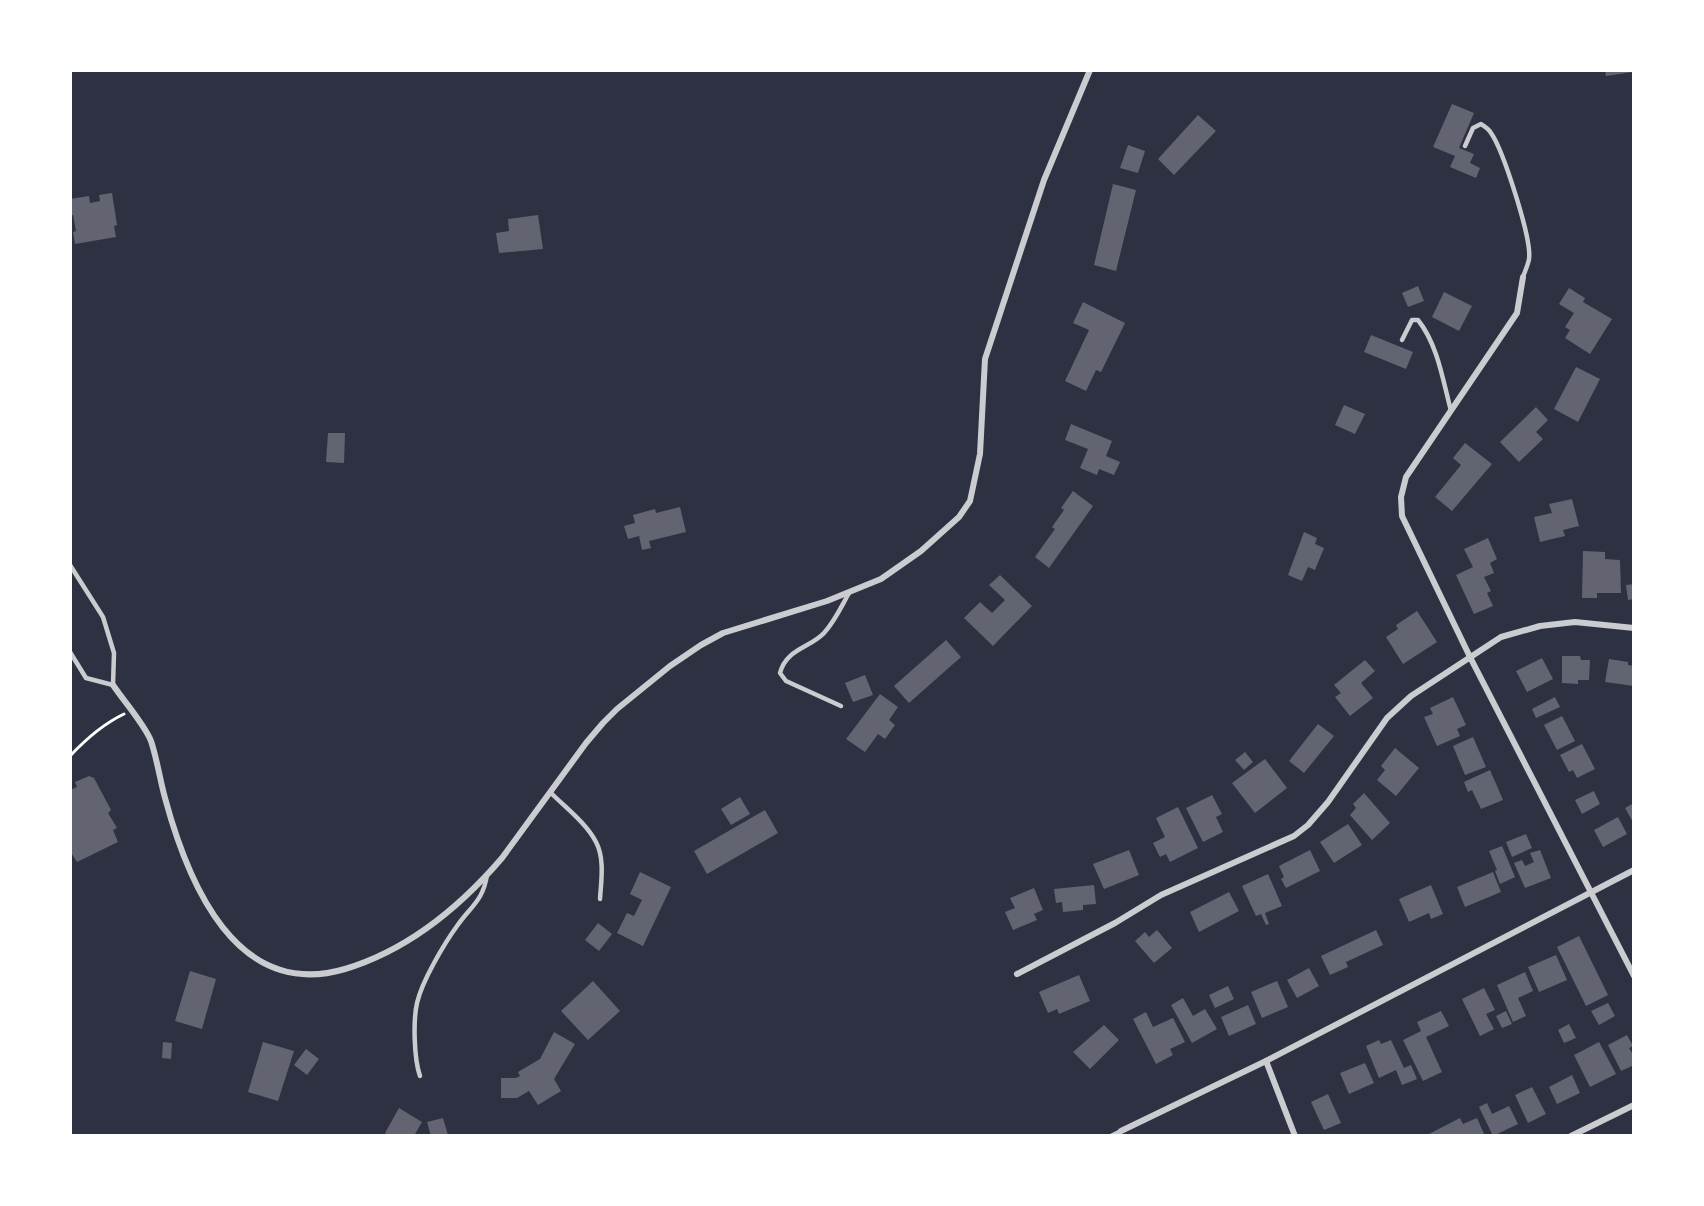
<svg xmlns="http://www.w3.org/2000/svg" width="1704" height="1206" font-family="'PT Sans',sans-serif">
  <rect width="100%" height="100%" fill="#2d3142"/>
  <g fill="#626471">
    <path d="M 1605,70 L 1633,70 L 1633,72 L 1606,76 Z"/>
    <path d="M 1452,104 L 1474,113 L 1459,148 L 1474,154 L 1470,163 L 1480,168 L 1476,178 L 1450,167 L 1455,156 L 1433,147 Z"/>
    <path d="M 1198,115 L 1216,131 L 1174,175 L 1158,159 Z"/>
    <path d="M 1128,145 L 1145,151 L 1138,173 L 1120,168 Z"/>
    <path d="M 1113,184 L 1136,190 L 1116,271 L 1094,265 Z"/>
    <path d="M 112,193 L 117,225 L 114,226 L 116,237 L 75,244 L 73,232 L 76,231 L 73,215 L 70,216 L 70,199 L 89,196 L 90,203 L 100,201 L 99,195 Z"/>
    <path d="M 538,215 L 543,249 L 499,253 L 496,233 L 509,231 L 508,219 Z"/>
    <path d="M 1418,286 L 1424,301 L 1408,307 L 1402,293 Z"/>
    <path d="M 1569,288 L 1585,298 L 1583,302 L 1612,319 L 1590,354 L 1565,338 L 1570,330 L 1565,327 L 1574,313 L 1559,304 Z"/>
    <path d="M 1444,292 L 1472,306 L 1459,331 L 1432,317 Z"/>
    <path d="M 1083,302 L 1125,323 L 1101,372 L 1096,370 L 1086,391 L 1065,381 L 1089,330 L 1073,323 Z"/>
    <path d="M 1371,335 L 1413,352 L 1406,369 L 1364,352 Z"/>
    <path d="M 1576,367 L 1600,379 L 1578,422 L 1554,409 Z"/>
    <path d="M 1344,405 L 1365,414 L 1355,434 L 1335,425 Z"/>
    <path d="M 1536,407 L 1548,420 L 1536,432 L 1543,439 L 1519,462 L 1500,442 Z"/>
    <path d="M 1071,424 L 1112,441 L 1106,456 L 1120,462 L 1114,475 L 1099,469 L 1097,475 L 1080,468 L 1088,449 L 1065,440 Z"/>
    <path d="M 328,433 L 345,433 L 344,463 L 326,462 Z"/>
    <path d="M 1465,443 L 1492,464 L 1452,511 L 1435,497 L 1461,465 L 1453,458 Z"/>
    <path d="M 1073,491 L 1093,506 L 1049,568 L 1035,557 L 1055,529 L 1052,527 L 1064,510 L 1061,508 Z"/>
    <path d="M 1572,499 L 1579,526 L 1563,530 L 1565,536 L 1540,542 L 1534,517 L 1552,513 L 1549,504 Z"/>
    <path d="M 680,507 L 686,532 L 649,541 L 651,548 L 642,550 L 639,536 L 628,539 L 624,526 L 635,523 L 633,515 L 655,509 L 656,513 Z"/>
    <path d="M 1304,532 L 1317,538 L 1315,544 L 1324,548 L 1315,570 L 1308,567 L 1302,581 L 1288,575 Z"/>
    <path d="M 1488,538 L 1497,559 L 1490,563 L 1494,573 L 1484,577 L 1491,591 L 1487,593 L 1493,606 L 1474,614 L 1456,575 L 1473,567 L 1464,549 Z"/>
    <path d="M 1583,551 L 1605,552 L 1605,559 L 1620,560 L 1621,593 L 1597,593 L 1597,598 L 1582,598 Z"/>
    <path d="M 1000,575 L 1032,606 L 993,646 L 964,618 L 980,602 L 992,613 L 1005,600 L 989,585 Z"/>
    <path d="M 1634,584 L 1634,599 L 1628,600 L 1626,585 Z"/>
    <path d="M 1417,611 L 1437,642 L 1403,664 L 1386,637 L 1398,629 L 1396,625 Z"/>
    <path d="M 946,640 L 961,657 L 909,703 L 894,686 Z"/>
    <path d="M 1562,656 L 1580,656 L 1581,660 L 1590,660 L 1589,680 L 1578,680 L 1578,684 L 1562,683 Z"/>
    <path d="M 1542,658 L 1553,679 L 1527,692 L 1516,671 Z"/>
    <path d="M 1609,659 L 1628,662 L 1628,665 L 1634,666 L 1634,686 L 1605,682 Z"/>
    <path d="M 1365,660 L 1375,671 L 1361,683 L 1373,698 L 1350,716 L 1335,697 L 1341,693 L 1334,685 Z"/>
    <path d="M 865,675 L 873,695 L 853,702 L 845,683 Z"/>
    <path d="M 880,694 L 898,707 L 889,720 L 895,725 L 885,739 L 878,734 L 865,752 L 846,739 Z"/>
    <path d="M 1453,697 L 1466,725 L 1457,729 L 1460,736 L 1437,746 L 1424,717 L 1433,714 L 1430,708 Z"/>
    <path d="M 1555,697 L 1560,707 L 1536,718 L 1532,709 Z"/>
    <path d="M 1562,716 L 1575,741 L 1557,750 L 1544,725 Z"/>
    <path d="M 1318,724 L 1334,736 L 1304,773 L 1289,761 Z"/>
    <path d="M 1473,737 L 1486,767 L 1465,775 L 1453,746 Z"/>
    <path d="M 1582,744 L 1595,769 L 1577,778 L 1573,770 L 1569,772 L 1560,755 Z"/>
    <path d="M 1395,748 L 1419,768 L 1396,796 L 1377,780 L 1385,770 L 1381,766 Z"/>
    <path d="M 1245,752 L 1253,762 L 1244,770 L 1235,760 Z"/>
    <path d="M 1265,759 L 1287,788 L 1255,813 L 1232,783 Z"/>
    <path d="M 1490,770 L 1503,800 L 1481,809 L 1472,790 L 1468,792 L 1464,782 Z"/>
    <path d="M 89,776 L 94,778 L 111,810 L 108,813 L 117,828 L 113,830 L 118,842 L 77,862 L 70,851 L 70,790 L 77,787 L 75,782 Z"/>
    <path d="M 1594,791 L 1600,804 L 1582,814 L 1575,800 Z"/>
    <path d="M 1364,793 L 1390,823 L 1372,840 L 1350,815 L 1356,808 L 1353,804 Z"/>
    <path d="M 1212,795 L 1222,814 L 1216,817 L 1223,832 L 1203,842 L 1186,808 Z"/>
    <path d="M 740,797 L 750,814 L 731,825 L 721,809 Z"/>
    <path d="M 1634,803 L 1634,824 L 1625,808 Z"/>
    <path d="M 1178,807 L 1198,848 L 1170,862 L 1166,854 L 1160,857 L 1153,843 L 1165,837 L 1156,818 Z"/>
    <path d="M 765,810 L 778,833 L 707,874 L 694,851 Z"/>
    <path d="M 1618,817 L 1627,834 L 1603,847 L 1594,830 Z"/>
    <path d="M 1348,824 L 1362,845 L 1334,863 L 1320,842 Z"/>
    <path d="M 1526,834 L 1532,848 L 1512,857 L 1506,842 Z"/>
    <path d="M 1502,846 L 1515,877 L 1500,884 L 1495,871 L 1497,870 L 1489,851 Z"/>
    <path d="M 1129,850 L 1139,875 L 1104,889 L 1093,864 Z"/>
    <path d="M 1310,850 L 1320,871 L 1286,888 L 1281,879 L 1284,877 L 1279,866 Z"/>
    <path d="M 1540,850 L 1551,878 L 1525,888 L 1514,863 L 1522,860 L 1525,866 L 1534,862 L 1530,853 Z"/>
    <path d="M 640,872 L 671,887 L 643,946 L 617,933 L 627,913 L 634,916 L 642,900 L 630,894 Z"/>
    <path d="M 1493,872 L 1501,892 L 1465,907 L 1457,887 Z"/>
    <path d="M 1268,874 L 1282,906 L 1265,913 L 1269,924 L 1266,925 L 1261,914 L 1256,916 L 1242,886 Z"/>
    <path d="M 1094,885 L 1096,904 L 1083,905 L 1083,910 L 1063,912 L 1062,902 L 1056,903 L 1054,889 Z"/>
    <path d="M 1431,885 L 1443,914 L 1431,919 L 1429,913 L 1409,922 L 1399,899 Z"/>
    <path d="M 1034,888 L 1043,910 L 1034,914 L 1037,920 L 1013,930 L 1005,912 L 1015,908 L 1010,898 Z"/>
    <path d="M 1229,892 L 1239,911 L 1199,932 L 1190,912 Z"/>
    <path d="M 598,923 L 612,934 L 599,951 L 585,940 Z"/>
    <path d="M 1157,930 L 1172,948 L 1154,963 L 1135,941 L 1145,932 L 1149,937 Z"/>
    <path d="M 1376,930 L 1383,945 L 1346,962 L 1348,967 L 1330,975 L 1321,956 Z"/>
    <path d="M 1579,936 L 1608,995 L 1586,1006 L 1557,947 Z"/>
    <path d="M 1556,955 L 1567,980 L 1539,992 L 1528,967 Z"/>
    <path d="M 1309,968 L 1319,986 L 1297,998 L 1287,980 Z"/>
    <path d="M 190,971 L 216,979 L 202,1029 L 175,1021 Z"/>
    <path d="M 1525,972 L 1533,991 L 1518,998 L 1526,1016 L 1513,1022 L 1497,985 Z"/>
    <path d="M 1079,975 L 1090,1001 L 1059,1014 L 1057,1009 L 1048,1013 L 1039,992 Z"/>
    <path d="M 593,981 L 620,1011 L 588,1040 L 561,1011 Z"/>
    <path d="M 1277,981 L 1288,1007 L 1262,1018 L 1251,992 Z"/>
    <path d="M 1228,986 L 1234,999 L 1215,1008 L 1209,995 Z"/>
    <path d="M 1484,988 L 1495,1010 L 1486,1014 L 1494,1029 L 1480,1036 L 1462,999 Z"/>
    <path d="M 1183,998 L 1193,1016 L 1205,1009 L 1217,1029 L 1192,1043 L 1171,1005 Z"/>
    <path d="M 1608,1003 L 1615,1016 L 1599,1025 L 1591,1011 Z"/>
    <path d="M 1248,1005 L 1256,1024 L 1229,1036 L 1221,1017 Z"/>
    <path d="M 1441,1011 L 1449,1026 L 1426,1037 L 1442,1072 L 1423,1081 L 1403,1040 L 1421,1031 L 1417,1022 Z"/>
    <path d="M 1506,1011 L 1512,1024 L 1502,1028 L 1496,1016 Z"/>
    <path d="M 1146,1012 L 1153,1027 L 1173,1018 L 1185,1042 L 1170,1049 L 1173,1055 L 1156,1064 L 1133,1019 Z"/>
    <path d="M 1569,1024 L 1576,1038 L 1564,1043 L 1558,1030 Z"/>
    <path d="M 1104,1025 L 1119,1040 L 1090,1069 L 1073,1052 Z"/>
    <path d="M 554,1032 L 575,1044 L 554,1079 L 561,1091 L 538,1105 L 529,1091 L 517,1098 L 501,1098 L 501,1078 L 516,1078 L 520,1076 L 518,1072 L 540,1059 Z"/>
    <path d="M 1627,1035 L 1633,1046 L 1629,1048 L 1634,1056 L 1634,1065 L 1621,1071 L 1608,1045 Z"/>
    <path d="M 1379,1040 L 1381,1044 L 1391,1040 L 1404,1068 L 1411,1065 L 1417,1079 L 1402,1085 L 1396,1070 L 1379,1078 L 1366,1046 Z"/>
    <path d="M 163,1042 L 172,1043 L 171,1059 L 162,1058 Z"/>
    <path d="M 263,1042 L 294,1051 L 278,1101 L 248,1092 Z"/>
    <path d="M 1599,1042 L 1616,1074 L 1590,1087 L 1574,1055 Z"/>
    <path d="M 306,1049 L 319,1059 L 307,1075 L 294,1065 Z"/>
    <path d="M 1365,1063 L 1374,1083 L 1349,1094 L 1340,1073 Z"/>
    <path d="M 1572,1075 L 1580,1093 L 1557,1104 L 1549,1087 Z"/>
    <path d="M 1532,1087 L 1546,1114 L 1528,1123 L 1515,1095 Z"/>
    <path d="M 1328,1094 L 1341,1123 L 1324,1130 L 1311,1102 Z"/>
    <path d="M 1487,1103 L 1492,1114 L 1509,1106 L 1518,1124 L 1493,1136 L 1479,1107 Z"/>
    <path d="M 399,1108 L 422,1122 L 414,1136 L 389,1136 L 385,1133 Z"/>
    <path d="M 443,1118 L 448,1135 L 431,1136 L 427,1122 Z"/>
    <path d="M 1460,1118 L 1463,1124 L 1477,1118 L 1485,1136 L 1425,1136 Z"/>
  </g>
  <g fill="none" stroke-linecap="round" stroke-linejoin="round">
    <path stroke="#fff" stroke-width="3" d="M 70,756 C 86,739 103,724 124,714"/>
    <g stroke="#caccd0" stroke-width="4.5">
      <path d="M 1465,146 L 1473,128 L 1481,124 C 1484,126 1489,129 1491,133 C 1503,150 1532,239 1529,259 C 1528,265 1525,271 1523,277"/>
      <path d="M 1402,340 L 1412,320 L 1418,320 C 1438,345 1443,381 1451,411"/>
      <path d="M 70,565 L 103,617 L 114,653 L 113,685 L 86,678 L 70,652"/>
      <path d="M 841,706 L 786,681 L 780,673 C 786,649 810,648 824,633 C 835,621 841,607 849,593"/>
      <path d="M 551,793 C 566,808 586,823 596,842 C 605,859 601,882 600,899"/>
      <path d="M 420,1076 C 414,1059 413,1021 417,1003 C 422,981 444,944 457,926 C 471,906 483,901 487,875"/>
      <path d="M 1111,1136 L 1121,1131"/>
    </g>
    <g stroke="#caccd0" stroke-width="6">
      <path d="M 1523,277 L 1517,313 L 1406,477 L 1401,497 L 1402,516 L 1470,657 L 1634,976"/>
      <path d="M 113,685 C 123,700 145,725 151,741 C 157,759 160,780 165,798 C 188,883 236,1001 345,969 C 408,950 460,907 502,858 L 586,743 L 603,723 L 617,709 L 670,666 L 701,645 L 723,633 L 827,601 L 881,579 L 921,551 L 959,517 L 970,501 L 980,454 L 985,359 L 1044,180 L 1090,70"/>
      <path d="M 1017,974 L 1115,923 L 1161,895 L 1294,836 L 1308,825 L 1328,802 L 1387,718 L 1411,696 L 1501,637 L 1540,626 L 1575,622 L 1634,628"/>
      <path d="M 1266,1061 L 1295,1136"/>
      <path d="M 1121,1131 L 1266,1061 L 1634,870"/>
      <path d="M 1571,1136 L 1634,1105"/>
    </g>
  </g>
  <rect width="1704" height="1206" fill="none" stroke="#ffffff" stroke-width="144"/>
</svg>
